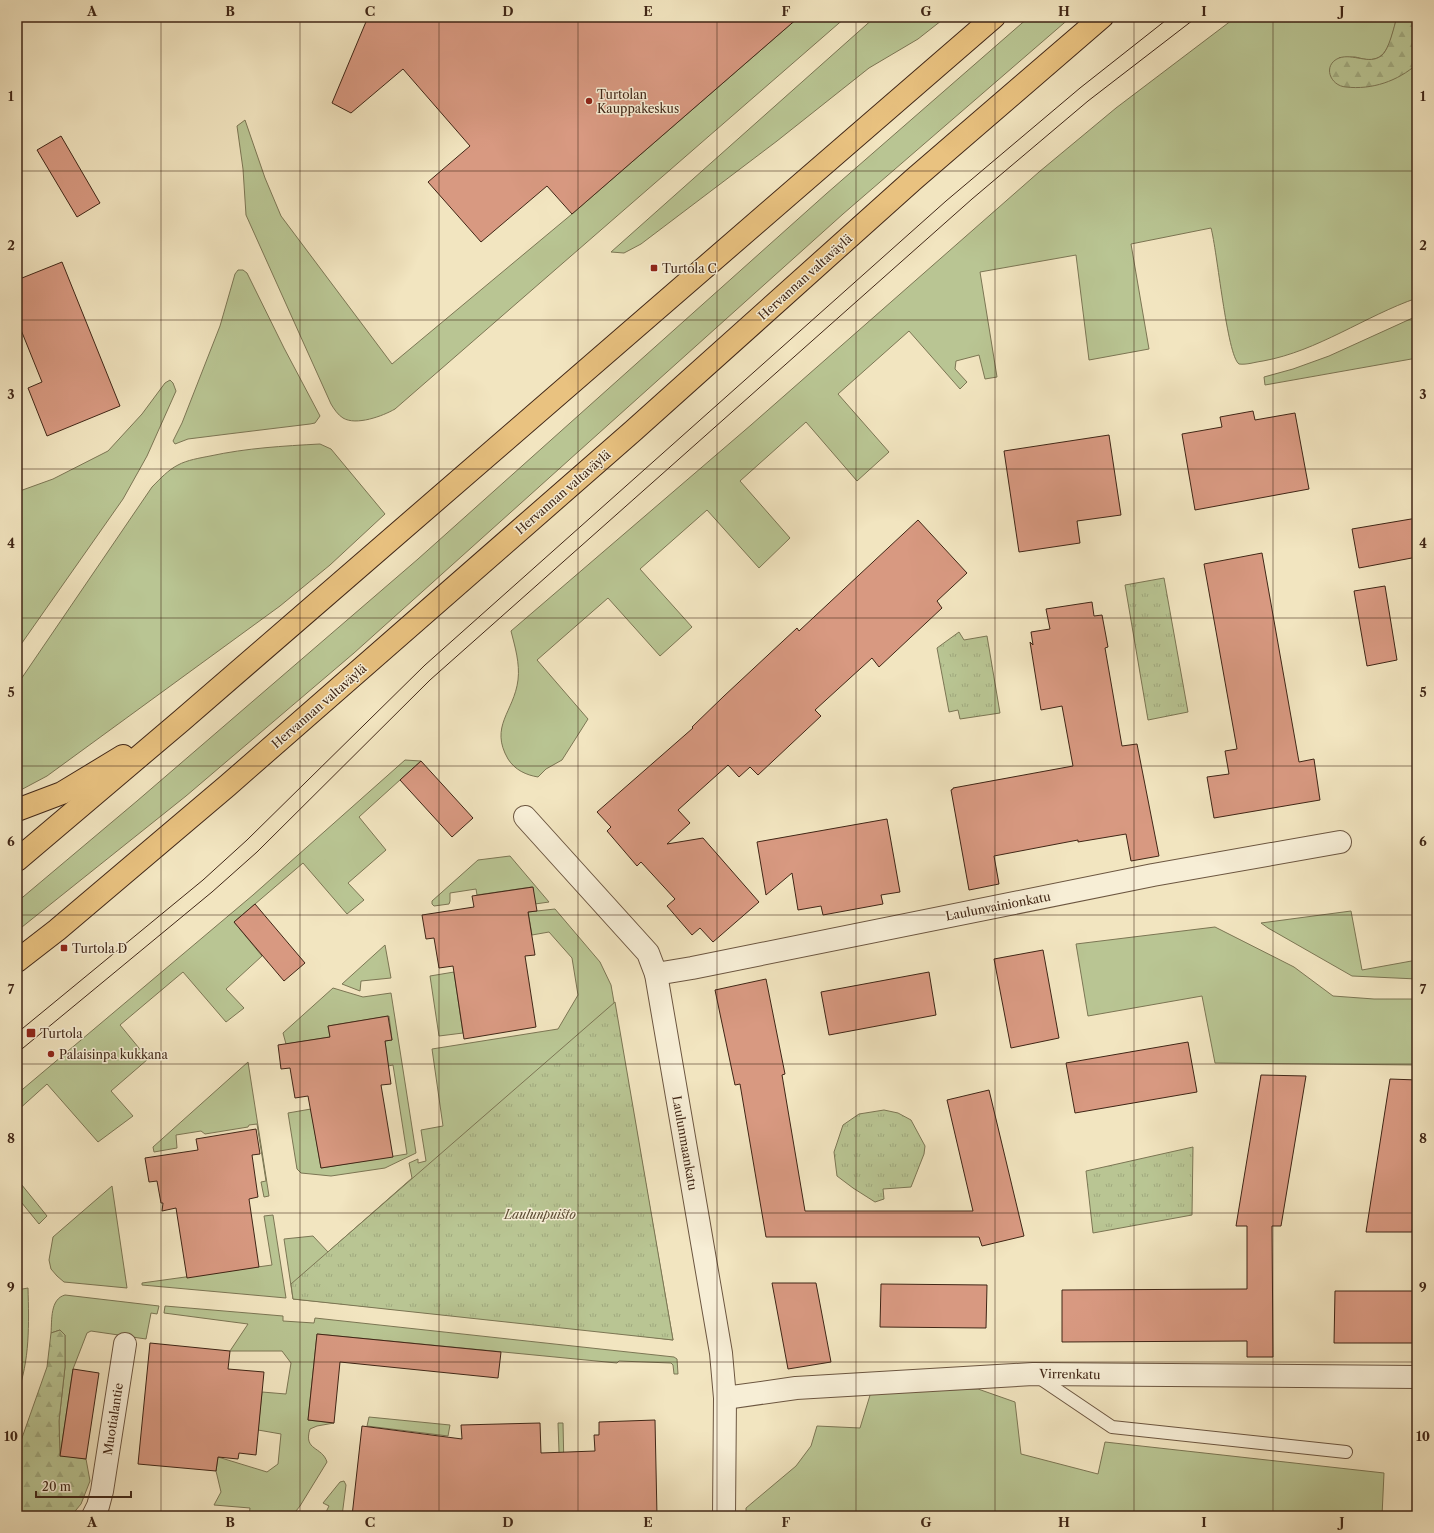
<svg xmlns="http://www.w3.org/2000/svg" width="1434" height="1533" font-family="'Libre Caslon Text',serif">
  <defs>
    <pattern id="forest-firs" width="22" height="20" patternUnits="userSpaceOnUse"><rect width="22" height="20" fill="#b9c593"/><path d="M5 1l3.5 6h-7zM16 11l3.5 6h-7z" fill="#a0a97e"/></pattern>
    <pattern id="park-tufts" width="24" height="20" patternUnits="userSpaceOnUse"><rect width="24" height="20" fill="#b9c593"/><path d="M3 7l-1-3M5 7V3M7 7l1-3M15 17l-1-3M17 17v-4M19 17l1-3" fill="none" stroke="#a0a97e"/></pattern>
  </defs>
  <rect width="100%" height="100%" fill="#f2e5c0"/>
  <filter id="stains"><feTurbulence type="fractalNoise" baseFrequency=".005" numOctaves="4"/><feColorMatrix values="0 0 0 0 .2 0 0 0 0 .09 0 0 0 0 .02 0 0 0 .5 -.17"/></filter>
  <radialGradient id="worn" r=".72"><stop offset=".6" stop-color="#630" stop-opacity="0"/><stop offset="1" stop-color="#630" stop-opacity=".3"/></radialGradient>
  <g fill="#b9c593" stroke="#7c7654">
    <path d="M 799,17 L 846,17 L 395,409 C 383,416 356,426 343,418 C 338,415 334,409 331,404 L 246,215 L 243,169 L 237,126 L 245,120 L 265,178 L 281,216 L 392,364 L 572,214 Z"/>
    <path d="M 875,17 L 946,17 L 918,39 L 869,68 L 777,141 L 641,244 L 624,253 L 611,252 Z"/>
    <path d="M 1029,17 L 1071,17 L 843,214 L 354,653 L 186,796 L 17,931 L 17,902 L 137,801 L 418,559 L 826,194 Z"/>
    <path d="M 1236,17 L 1397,17 C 1393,30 1390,56 1374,59 C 1367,61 1361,58 1355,57 C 1350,57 1344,58 1339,58 L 1411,69 L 1417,64 L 1417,298 C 1365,316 1318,351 1263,361 C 1255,362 1247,365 1239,364 C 1227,356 1217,249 1211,228 L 1131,244 L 1149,349 L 1089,360 L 1076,255 L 980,272 L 997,377 L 985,379 L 979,355 L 956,361 L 955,369 L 967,382 L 960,389 L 909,331 L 838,394 L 889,452 L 857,481 L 806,422 L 740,481 L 790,538 L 759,568 L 707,510 L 640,569 L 692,627 L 660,656 L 608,598 L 537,660 L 588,719 L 562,760 L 546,769 L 538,777 C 526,775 515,770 508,759 C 489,726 514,712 518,680 C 520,663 515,647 511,631 L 751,425 L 1039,172 L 1116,108 Z"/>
    <path d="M 238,270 L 243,270 L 247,273 L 284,348 L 320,416 L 315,423 L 310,424 L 228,434 L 188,439 L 175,444 L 173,441 L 182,423 L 220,326 L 235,274 Z"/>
    <path d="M 1417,316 L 1417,358 L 1265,385 L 1264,377 L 1293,369 L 1329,356 Z"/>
    <path d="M 170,380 L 173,383 L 176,391 L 147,456 L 123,499 L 17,650 L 17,492 L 53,479 L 108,451 L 142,414 L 165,383 Z"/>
    <path d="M 320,444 L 331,449 L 385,514 L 330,565 L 280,606 L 47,776 L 17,792 L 17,685 L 152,487 C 160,479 168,470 178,465 C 187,460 200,458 210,456 C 247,448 283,446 320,444 Z"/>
    <path d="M 405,760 L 421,761 L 359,817 L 386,850 L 348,883 L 364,900 L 347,914 L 303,863 L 234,922 L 262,956 L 226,989 L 244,1008 L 226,1022 L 183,972 L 120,1025 L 148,1059 L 111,1091 L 133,1116 L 98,1142 L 47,1084 L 17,1111 L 17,1094 L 253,895 Z"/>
    <path d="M 510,856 L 549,902 L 535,904 L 532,887 L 477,895 L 476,889 L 450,893 L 450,901 L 449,904 L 434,906 L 432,904 L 432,901 L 478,860 Z"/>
    <path d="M 555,909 L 600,962 L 611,985 L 673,1340 L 571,1327 L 293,1299 L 284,1239 L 313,1236 L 328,1252 L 412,1178 L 409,1163 L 418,1159 L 418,1163 L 426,1161 L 421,1130 L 443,1126 L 432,1049 L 558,1029 L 578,995 L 572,958 L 549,932 L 532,935 L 528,912 Z"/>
    <path d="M 1351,911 L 1362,970 L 1417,960 L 1417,979 L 1352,976 L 1268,928 L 1261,923 Z"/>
    <path d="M 1215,927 L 1294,967 L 1333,996 L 1374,999 L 1417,999 L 1417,1065 L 1215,1063 L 1202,996 L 1088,1016 L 1076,944 Z"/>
    <path d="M 385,945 L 391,978 L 361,981 L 360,991 L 342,984 Z"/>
    <path d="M 454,972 L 463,1033 L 439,1036 L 430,976 Z"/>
    <path d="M 333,988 L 363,997 L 391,993 L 416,1153 L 385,1168 L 331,1176 L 301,1173 L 297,1169 L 288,1113 L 311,1109 L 321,1168 L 407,1154 L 393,1065 L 388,1066 L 385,1041 L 392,1040 L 389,1016 L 328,1026 L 330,1037 L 286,1044 L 283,1033 Z"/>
    <path d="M 248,1062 L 269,1196 L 264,1197 L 261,1182 L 266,1181 L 257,1124 L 249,1125 L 248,1127 L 205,1134 L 201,1131 L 176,1135 L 177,1148 L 154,1152 L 153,1147 Z"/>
    <path d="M 17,1179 L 47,1216 L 39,1224 L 17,1197 Z"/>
    <path d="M 112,1186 L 127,1288 L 64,1282 L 57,1276 L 51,1269 L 49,1260 L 53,1237 Z"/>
    <path d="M 273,1215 L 286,1298 L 142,1285 L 142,1283 L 272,1265 L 264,1216 Z"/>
    <path d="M 28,1288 C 29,1324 30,1360 17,1395 L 17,1290 Z"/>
    <path d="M 65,1295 L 159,1306 L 157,1314 L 151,1313 L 146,1339 L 91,1331 L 87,1333 L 73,1369 L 60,1456 L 59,1421 L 65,1367 L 65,1335 L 60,1330 L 51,1333 C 52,1320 50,1299 65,1295 Z"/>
    <path d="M 165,1306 L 283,1316 L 283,1321 L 314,1323 L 315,1318 L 674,1357 L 677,1359 L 678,1374 L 674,1374 L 673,1365 L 671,1363 L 619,1361 L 617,1363 L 317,1334 L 308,1420 L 334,1423 L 317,1426 L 310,1429 C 303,1451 322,1446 327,1462 L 300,1506 L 292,1516 L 249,1516 L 250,1508 L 214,1505 L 221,1492 L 216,1471 L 218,1457 L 267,1472 L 278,1464 L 281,1434 L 258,1430 L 262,1392 L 286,1394 L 291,1363 L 282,1351 L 230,1351 L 248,1324 L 164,1313 Z"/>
    <path d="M 978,1389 L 1015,1402 L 1021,1454 L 1098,1474 L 1105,1442 L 1384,1473 L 1382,1516 L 746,1516 L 746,1508 L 796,1466 L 811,1446 L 817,1426 L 860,1428 L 871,1392 Z"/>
    <path d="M 369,1417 L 450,1425 L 448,1436 L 367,1426 Z"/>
    <path d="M 558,1423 L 563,1423 L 565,1516 L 559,1452 Z"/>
    <path d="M 344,1481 L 346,1485 L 342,1516 L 324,1516 L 329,1506 L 323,1503 L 340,1482 Z"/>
  </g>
  <g fill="url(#forest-firs)" stroke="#7c7654">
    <path d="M 1397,17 L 1417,17 L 1417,64 C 1398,81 1372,90 1346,87 C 1330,86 1322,65 1339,58 C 1353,53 1369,65 1381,56 C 1389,51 1394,26 1397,17 Z"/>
    <path d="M 60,1330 L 65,1335 L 65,1367 L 59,1421 L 60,1455 L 86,1459 L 90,1481 L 81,1504 L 71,1516 L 44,1516 L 39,1514 L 38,1516 L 17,1516 L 17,1452 L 47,1367 L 51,1333 Z"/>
  </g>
  <g fill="url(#park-tufts)" stroke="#7c7654">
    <path d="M 1164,578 L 1188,712 L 1148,720 L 1125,585 Z"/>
    <path d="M 959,632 L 964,640 L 987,636 L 1000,713 L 960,719 L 958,710 L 949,712 L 937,648 Z"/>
    <path d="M 615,1002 L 673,1340 L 293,1299 L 291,1284 Z"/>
    <path d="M 884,1110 L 898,1113 L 911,1120 L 925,1146 L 924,1154 L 911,1187 L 883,1189 L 884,1199 L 875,1202 L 853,1188 L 837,1176 L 834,1152 L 843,1125 L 859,1114 Z"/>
    <path d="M 1193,1147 L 1192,1215 L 1093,1233 L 1086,1171 Z"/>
  </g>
  <g fill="#d89981" stroke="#402616">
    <path d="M 368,17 L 799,17 L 572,214 L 547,186 L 481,242 L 428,182 L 470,146 L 403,69 L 351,113 L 332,103 Z"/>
    <path d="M 61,136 L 100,203 L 77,217 L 37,150 Z"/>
    <path d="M 62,262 L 120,406 L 47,436 L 28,388 L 42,382 L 17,320 L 17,280 Z"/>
    <path d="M 1253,411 L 1255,420 L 1295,413 L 1309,489 L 1195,510 L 1182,434 L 1222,427 L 1220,417 Z"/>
    <path d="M 1109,435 L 1121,515 L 1077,521 L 1080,543 L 1019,552 L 1004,451 Z"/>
    <path d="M 1417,518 L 1417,557 L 1359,568 L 1352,529 Z"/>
    <path d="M 918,520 L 967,573 L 937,601 L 942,608 L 879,667 L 872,658 L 815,710 L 821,716 L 758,775 L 750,767 L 739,777 L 728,765 L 678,810 L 690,823 L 667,844 L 703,838 L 759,902 L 713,942 L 700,928 L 692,935 L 667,906 L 675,899 L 641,862 L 637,866 L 607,831 L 611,827 L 597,812 L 693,728 L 692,727 L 724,696 L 797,628 L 799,631 Z"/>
    <path d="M 1262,553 L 1299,762 L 1314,759 L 1320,800 L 1214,818 L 1207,777 L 1229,774 L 1225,751 L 1237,749 L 1204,564 Z"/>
    <path d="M 1385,586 L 1397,660 L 1367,666 L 1354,591 Z"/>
    <path d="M 1092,602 L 1094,616 L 1102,615 L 1108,647 L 1105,648 L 1122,746 L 1137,744 L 1159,856 L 1131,861 L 1126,834 L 1078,842 L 1078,840 L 994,856 L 999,884 L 969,890 L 951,790 L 953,789 L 953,788 L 1073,766 L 1062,706 L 1041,710 L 1030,642 L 1033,645 L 1031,632 L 1050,629 L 1046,609 Z"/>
    <path d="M 421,761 L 473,818 L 452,837 L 400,780 Z"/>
    <path d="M 887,819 L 900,892 L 881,895 L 883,904 L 823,915 L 821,906 L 798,910 L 792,873 L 766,895 L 757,842 Z"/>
    <path d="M 533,887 L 537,911 L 528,912 L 535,955 L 525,956 L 536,1027 L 464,1039 L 453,966 L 439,968 L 434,938 L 426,939 L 422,915 L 474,907 L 472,896 Z"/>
    <path d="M 255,904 L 305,963 L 284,981 L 234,922 Z"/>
    <path d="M 1043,950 L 1059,1038 L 1011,1048 L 994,959 Z"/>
    <path d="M 929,972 L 936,1015 L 829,1035 L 821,992 Z"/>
    <path d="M 766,979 L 785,1074 L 782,1075 L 805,1211 L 973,1211 L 947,1100 L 989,1090 L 1024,1236 L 982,1246 L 979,1237 L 766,1237 L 740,1084 L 735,1085 L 715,990 Z"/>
    <path d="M 388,1016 L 392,1040 L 385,1041 L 391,1084 L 381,1085 L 393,1157 L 321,1168 L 308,1096 L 295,1098 L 290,1068 L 281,1069 L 278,1045 L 330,1037 L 328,1026 Z"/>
    <path d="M 1188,1042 L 1197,1092 L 1075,1113 L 1066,1063 Z"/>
    <path d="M 1261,1075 L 1306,1076 L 1281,1226 L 1272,1226 L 1273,1357 L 1247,1357 L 1247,1341 L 1062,1342 L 1062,1290 L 1247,1289 L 1247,1226 L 1236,1226 Z"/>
    <path d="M 1390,1079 L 1417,1080 L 1417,1200 L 1412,1232 L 1366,1232 Z"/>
    <path d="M 256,1129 L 260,1154 L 252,1155 L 258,1197 L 249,1199 L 259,1267 L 187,1278 L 176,1208 L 162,1211 L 163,1203 L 161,1203 L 157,1181 L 149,1182 L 145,1158 L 198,1150 L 196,1139 Z"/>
    <path d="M 772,1283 L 816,1283 L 831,1362 L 788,1369 Z"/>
    <path d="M 881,1284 L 987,1285 L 986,1328 L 880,1327 Z"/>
    <path d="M 1335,1291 L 1417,1291 L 1417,1343 L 1334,1343 Z"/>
    <path d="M 317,1334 L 501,1352 L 498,1378 L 340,1362 L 334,1423 L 308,1420 Z"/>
    <path d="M 150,1343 L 230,1351 L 228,1369 L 264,1372 L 256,1455 L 239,1453 L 238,1459 L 218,1457 L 216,1471 L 138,1464 Z"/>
    <path d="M 73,1369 L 99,1373 L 86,1459 L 60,1456 Z"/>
    <path d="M 655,1420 L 657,1516 L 352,1516 L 362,1426 L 462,1439 L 461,1425 L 540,1423 L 541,1453 L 595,1451 L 594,1435 L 599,1435 L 599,1422 Z"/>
  </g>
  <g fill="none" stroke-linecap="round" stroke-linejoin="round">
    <g stroke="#6c5640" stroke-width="14">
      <path id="service" d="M 1038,1377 L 1112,1427 L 1346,1452"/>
    </g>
    <g stroke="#6c5640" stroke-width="24">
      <g id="minor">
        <path d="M 525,817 L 648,953 L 656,974 L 721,1353 L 725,1398 L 724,1516"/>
        <path d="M 656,974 L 692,968 L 1153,875 L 1340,842"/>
        <path d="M 725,1398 L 796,1388 L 1033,1374 L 1417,1377"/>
        <path d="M 93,1516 L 98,1506 L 102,1491 L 125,1344"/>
      </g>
    </g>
    <g stroke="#402616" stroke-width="24">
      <g id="trunk">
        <path d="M 17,810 L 62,793 L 123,756"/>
        <path d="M 17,860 L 181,721 L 994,17"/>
        <path d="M 17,961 L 57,930 L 227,786 L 633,431 L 914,179 L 1102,17"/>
      </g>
    </g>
    <use href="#service" stroke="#f7eed6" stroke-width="12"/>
    <use href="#minor" stroke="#f7eed6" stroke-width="22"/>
    <use href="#trunk" stroke="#e9c280" stroke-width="22"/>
    <g stroke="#402616" stroke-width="1">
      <path d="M 17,1033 L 203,880 L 247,840 L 425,665 L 946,201 L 1080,88 L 1170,17"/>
      <path d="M 17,1053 L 212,892 L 257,852 L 430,680 L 972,199 L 1088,101 L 1197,17"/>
    </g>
  </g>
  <path fill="none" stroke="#402616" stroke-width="1" stroke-opacity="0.55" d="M 161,17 L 161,1516M 300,17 L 300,1516M 439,17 L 439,1516M 578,17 L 578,1516M 717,17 L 717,1516M 856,17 L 856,1516M 995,17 L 995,1516M 1134,17 L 1134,1516M 1273,17 L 1273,1516M 17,171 L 1417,171M 17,320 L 1417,320M 17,469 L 1417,469M 17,618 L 1417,618M 17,766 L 1417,766M 17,915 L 1417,915M 17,1064 L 1417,1064M 17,1213 L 1417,1213M 17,1362 L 1417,1362"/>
  <g fill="#8f2418" stroke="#f7eed6" stroke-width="1.5">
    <circle cx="589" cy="101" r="4"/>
    <rect x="650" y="264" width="8" height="8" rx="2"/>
    <rect x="60" y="944" width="8" height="8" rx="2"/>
    <rect x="26" y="1028" width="10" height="10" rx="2"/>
    <circle cx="51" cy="1054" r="4"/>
  </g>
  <g text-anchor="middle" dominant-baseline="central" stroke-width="3" stroke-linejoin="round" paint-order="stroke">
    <g font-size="12" fill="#402616" stroke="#f7eed6" text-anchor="start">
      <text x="597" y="94">Turtolan<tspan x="597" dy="14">Kauppakeskus</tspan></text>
      <text x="662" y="268">Turtola C</text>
      <text x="72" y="948">Turtola D</text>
      <text x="40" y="1033">Turtola</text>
      <text x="59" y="1054">Palaisinpa kukkana</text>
    </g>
    <g font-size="12" fill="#402616" stroke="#f7eed6">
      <text transform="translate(805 277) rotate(-42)">Hervannan valtaväylä</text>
      <text transform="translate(563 492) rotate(-41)">Hervannan valtaväylä</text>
      <text transform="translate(319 706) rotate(-41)">Hervannan valtaväylä</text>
      <text transform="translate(998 906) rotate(-11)">Laulunvainionkatu</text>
      <text transform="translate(685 1143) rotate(80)">Laulunmaankatu</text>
      <text transform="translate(1070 1374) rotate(1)">Virrenkatu</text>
      <text transform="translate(113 1419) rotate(-81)">Muotialantie</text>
    </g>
    <g font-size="12" font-style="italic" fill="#5e4e35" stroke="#f7eed6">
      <text x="540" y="1214">Laulunpuisto</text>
    </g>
  </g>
  <rect width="1434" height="1533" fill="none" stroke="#f2e5c0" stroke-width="44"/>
  <path d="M36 1491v6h95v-6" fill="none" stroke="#402616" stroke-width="2"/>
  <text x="42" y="1491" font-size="12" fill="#402616" stroke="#f7eed6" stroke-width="3" paint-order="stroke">20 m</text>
  <rect x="22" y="22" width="1390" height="1489" fill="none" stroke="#402616" stroke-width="1.5"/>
  <g font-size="13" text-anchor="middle" font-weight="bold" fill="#402616">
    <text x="92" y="16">A</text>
    <text x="230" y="16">B</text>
    <text x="370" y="16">C</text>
    <text x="508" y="16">D</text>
    <text x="648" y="16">E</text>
    <text x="786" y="16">F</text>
    <text x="926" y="16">G</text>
    <text x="1064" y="16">H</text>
    <text x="1204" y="16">I</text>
    <text x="1342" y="16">J</text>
    <text x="11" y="101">1</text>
    <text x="1423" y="101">1</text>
    <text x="11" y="250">2</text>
    <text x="1423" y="250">2</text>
    <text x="11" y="399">3</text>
    <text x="1423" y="399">3</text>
    <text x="11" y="548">4</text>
    <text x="1423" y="548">4</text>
    <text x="11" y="697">5</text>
    <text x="1423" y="697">5</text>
    <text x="11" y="846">6</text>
    <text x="1423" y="846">6</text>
    <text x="11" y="994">7</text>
    <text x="1423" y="994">7</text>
    <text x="11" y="1143">8</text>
    <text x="1423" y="1143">8</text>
    <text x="11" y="1292">9</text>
    <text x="1423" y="1292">9</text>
    <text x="11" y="1441">10</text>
    <text x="1423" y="1441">10</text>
    <text x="92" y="1527">A</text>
    <text x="230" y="1527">B</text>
    <text x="370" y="1527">C</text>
    <text x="508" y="1527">D</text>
    <text x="648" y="1527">E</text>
    <text x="786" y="1527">F</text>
    <text x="926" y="1527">G</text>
    <text x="1064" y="1527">H</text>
    <text x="1204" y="1527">I</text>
    <text x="1342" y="1527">J</text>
  </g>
  <rect width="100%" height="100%" filter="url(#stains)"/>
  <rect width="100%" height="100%" fill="url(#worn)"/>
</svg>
